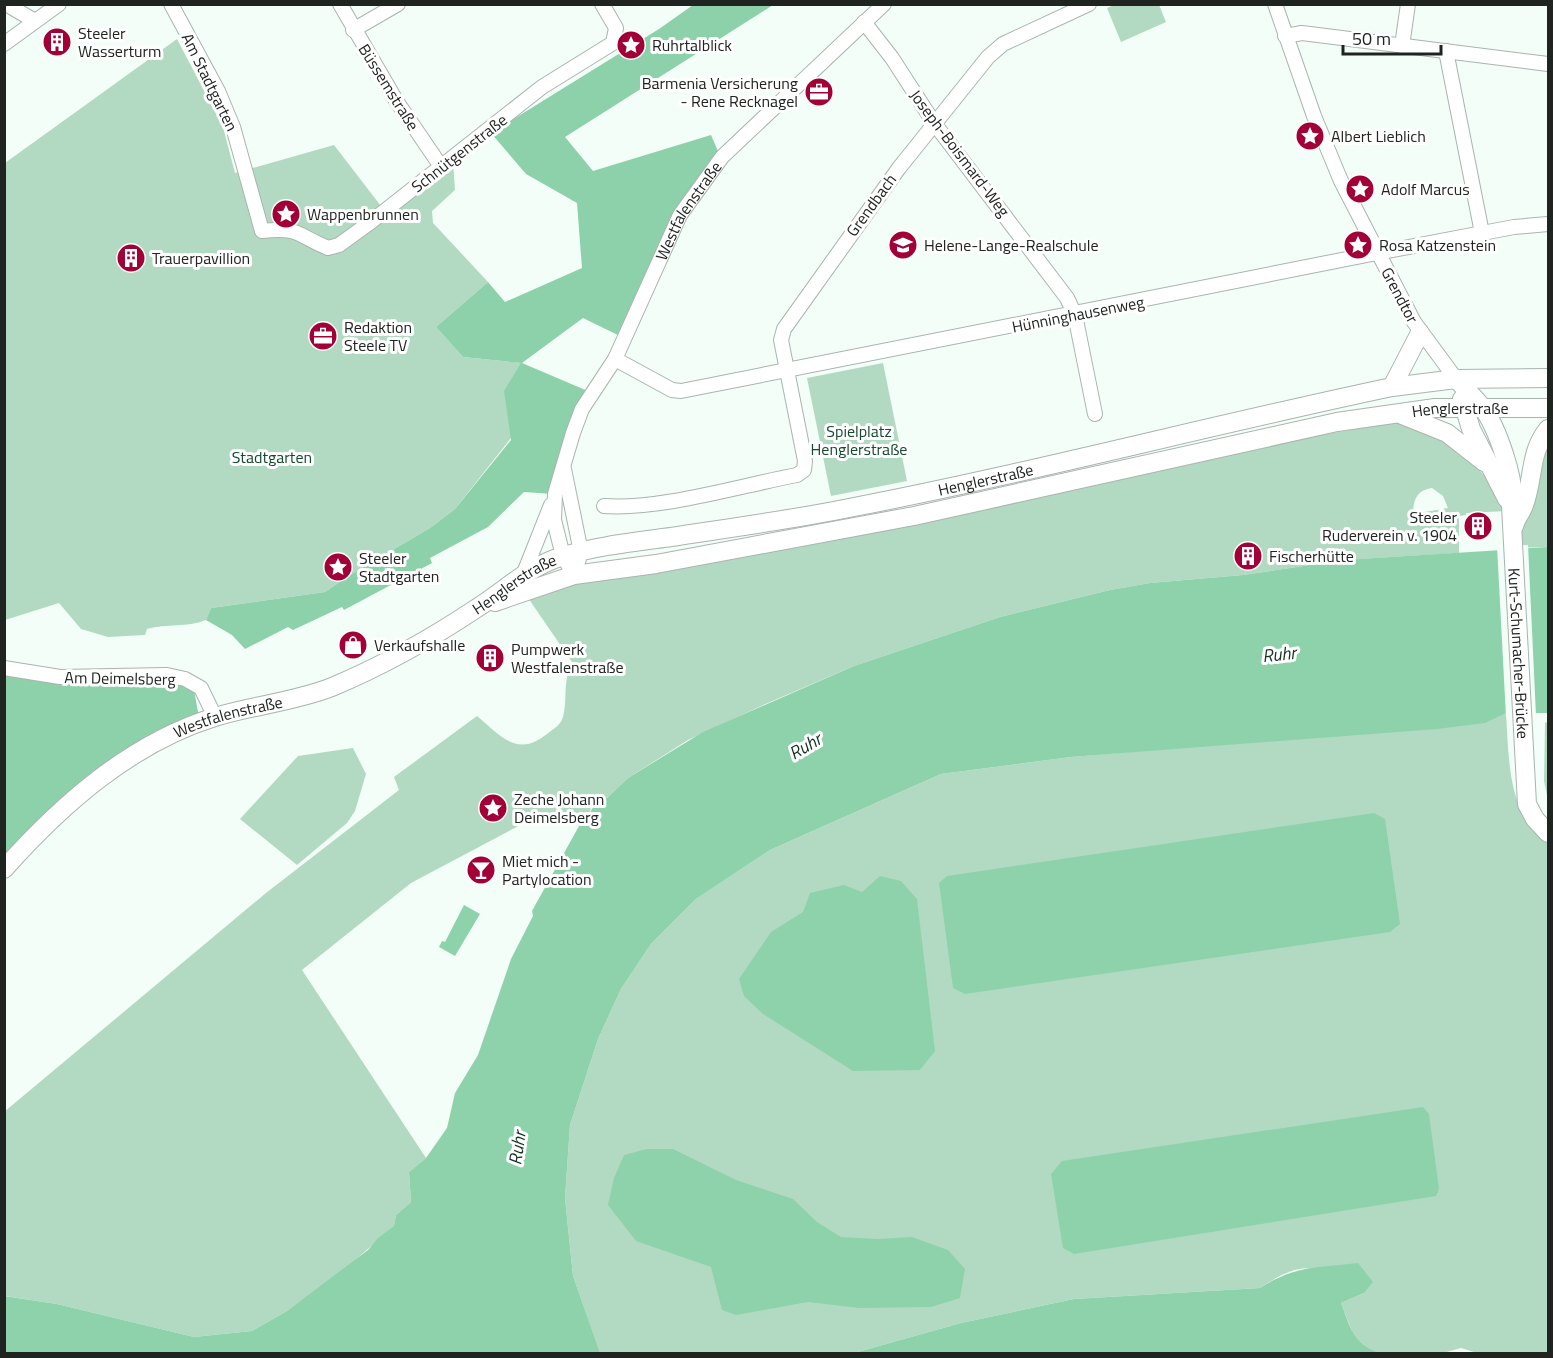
<svg xmlns="http://www.w3.org/2000/svg" width="1553" height="1358" font-family="'Titillium Web',sans-serif">
  <rect width="100%" height="100%" fill="#f2fef7"/>
  <g fill="#b2dac2" fill-rule="evenodd">
    <path d="M 1114,5 L 1159,5 L 1166,22 L 1121,42 L 1107,8 Z"/>
    <path d="M 177,39 L 223,127 L 235,173 L 334,145 L 384,210 L 453,162 L 455,190 L 432,211 L 433,223 L 488,282 L 436,327 L 463,357 L 522,363 L 511,438 L 455,509 L 430,528 L 350,575 L 325,592 L 211,608 L 206,620 C 187,628 167,623 147,629 L 145,635 L 108,637 L 81,629 L 59,603 L 5,620 L 5,163 Z"/>
    <path d="M 883,363 L 907,481 L 831,496 L 807,378 Z"/>
    <path d="M 1396,422 C 1456,435 1477,460 1507,511 L 1466,513 L 1466,515 L 1459,516 L 1459,553 L 1343,560 L 1243,575 L 1150,583 L 1110,590 L 1000,617 L 854,666 L 761,706 L 688,740 L 628,778 L 607,798 L 591,807 L 589,817 L 579,826 L 545,812 L 411,883 L 302,970 L 426,1158 L 409,1172 L 411,1202 L 396,1215 L 394,1226 L 345,1269 L 287,1311 L 252,1331 L 194,1337 L 57,1304 L 5,1296 L 4,1112 L 266,893 L 399,790 L 394,777 L 477,716 C 501,736 517,758 547,734 C 553,729 561,725 563,717 C 568,698 562,685 572,662 L 524,592 L 1309,437 ZM 1432,488 L 1443,496 L 1448,508 L 1413,514 C 1413,500 1417,490 1432,488 Z"/>
    <path d="M 1548,434 L 1548,547 L 1520,548 L 1515,504 Z"/>
    <path d="M 1506,713 C 1509,757 1507,816 1548,842 L 1548,1353 L 1477,1353 L 1461,1348 L 1443,1353 L 1379,1354 L 1362,1347 L 1353,1334 L 1341,1303 L 1364,1293 C 1318,1267 1308,1256 1260,1288 L 1074,1299 L 961,1323 L 854,1353 L 600,1354 L 573,1276 L 565,1198 L 570,1125 L 598,1039 L 621,989 L 651,944 L 696,899 L 770,850 L 941,774 L 1071,757 L 1236,743 Z"/>
    <path d="M 1545,722 L 1548,723 L 1548,800 L 1544,781 Z"/>
    <path d="M 353,748 L 366,774 L 355,811 L 347,823 L 297,865 L 240,819 L 298,756 Z"/>
  </g>
  <g fill="#8dd1aa">
    <path d="M 693,5 L 773,5 L 565,137 L 593,171 L 711,135 L 720,156 L 698,184 L 622,337 L 583,318 L 522,363 L 590,392 L 553,494 L 524,492 L 488,527 L 430,558 L 432,563 L 344,610 L 342,607 L 293,630 L 288,627 L 245,649 L 232,635 L 206,620 L 211,608 L 325,592 L 350,575 L 430,528 L 455,509 L 511,440 L 504,391 L 521,363 L 463,357 L 436,327 L 488,282 L 505,302 L 582,268 L 577,203 L 526,174 L 491,133 L 659,29 Z"/>
    <path d="M 5,671 L 66,683 L 109,685 L 175,678 L 194,690 L 200,723 L 162,739 L 5,867 Z"/>
  </g>
  <g fill="#8ed2ab">
    <path d="M 1548,547 L 1548,713 L 1506,713 L 1485,723 L 1437,729 L 1071,757 L 941,774 L 770,850 L 696,899 L 651,944 L 621,989 L 598,1039 L 570,1125 L 565,1198 L 573,1276 L 600,1353 L 5,1353 L 4,1296 L 57,1304 L 194,1337 L 252,1331 L 287,1311 L 368,1250 L 378,1238 L 394,1226 L 396,1215 L 411,1202 L 409,1172 L 426,1158 L 447,1128 L 455,1093 L 478,1055 L 511,959 L 533,916 L 532,911 L 579,826 C 589,817 592,807 600,797 L 607,798 L 628,778 L 703,732 L 854,666 L 1000,617 L 1110,590 L 1150,583 L 1243,575 L 1343,560 Z"/>
    <path d="M 1374,813 L 1385,819 L 1400,924 L 1390,932 L 965,994 L 953,988 L 939,883 L 947,876 Z"/>
    <path d="M 880,876 L 901,881 L 917,899 L 935,1051 L 920,1070 L 853,1071 L 763,1014 L 744,996 L 739,979 L 771,932 L 803,912 L 810,893 L 844,885 L 862,892 Z"/>
    <path d="M 464,905 L 480,914 L 455,956 L 439,947 L 442,941 L 445,942 Z"/>
    <path d="M 1423,1107 L 1429,1114 L 1439,1189 L 1436,1196 L 1074,1254 L 1063,1248 L 1051,1174 L 1062,1161 Z"/>
    <path d="M 647,1149 L 673,1149 L 736,1180 L 793,1199 L 817,1222 L 841,1237 L 878,1239 L 912,1237 L 948,1250 L 965,1269 L 960,1298 L 931,1307 L 859,1308 L 808,1302 L 736,1315 L 722,1310 L 711,1267 L 636,1241 L 608,1205 L 614,1178 L 624,1155 Z"/>
    <path d="M 1358,1263 L 1373,1282 L 1364,1293 L 1341,1303 C 1351,1328 1352,1343 1379,1353 L 854,1353 L 961,1323 L 1074,1299 L 1260,1288 C 1296,1265 1317,1268 1358,1263 Z"/>
  </g>
  <path fill="#f2fef7" d="M 1528,545 L 1536,716 L 1506,717 L 1497,546 Z"/>
  <g fill="none" stroke-linecap="round" stroke-linejoin="round">
    <g stroke="#aab4ae" stroke-width="16">
      <g id="minor">
        <path d="M 6,4 L 35,21"/>
        <path d="M 171,4 L 218,91 L 233,127 L 262,231 C 301,227 296,235 328,248 L 339,245 L 372,221 L 542,87 L 613,43 L 616,28 L 602,4"/>
        <path d="M 340,4 L 397,102 L 442,168"/>
        <path d="M 1275,4 L 1314,116 L 1341,181 L 1414,322 L 1456,379"/>
        <path d="M 864,22 L 892,58 L 934,123 L 1067,298 L 1075,315 L 1095,414"/>
        <path d="M 353,30 L 398,4"/>
        <path d="M 1285,36 L 1302,33 L 1548,64"/>
        <path d="M 4,44 L 59,4"/>
        <path d="M 1402,46 L 1408,4"/>
        <path d="M 1446,51 L 1482,233"/>
        <path d="M 615,359 L 672,390 L 681,391 L 1377,253 L 1514,227 L 1548,224"/>
        <path d="M 564,469 L 581,552 L 574,575"/>
        <path d="M 604,506 C 661,510 739,486 797,475 L 804,470 L 805,461 L 781,340 L 784,329 L 899,168 L 988,57 L 1003,44 L 1089,4"/>
        <path d="M 524,573 L 551,505"/>
        <path id="s1" d="M 574,575 L 563,556 L 554,520 L 555,494 L 573,433 L 582,409 L 615,359 L 680,215 L 722,157 L 884,4"/>
        <path d="M 4,668 L 60,677 L 167,675 L 185,679 L 201,688 L 215,717"/>
      </g>
    </g>
    <g stroke="#aab4ae" stroke-width="20">
      <g id="secondary">
        <path id="s2" d="M 1456,379 C 1465,388 1474,397 1482,407 C 1496,425 1518,484 1511,506 L 1527,804 L 1535,819 L 1548,833"/>
        <path d="M 1392,387 L 1420,333"/>
        <path d="M 1462,399 L 1471,429 L 1507,499"/>
        <path d="M 1402,415 L 1447,433 L 1484,462"/>
        <path d="M 1514,526 C 1516,518 1522,512 1524,505 C 1534,479 1529,452 1548,429"/>
        <path id="s3" d="M 495,602 L 574,575 L 656,564 L 914,516 L 1337,422 L 1435,408 L 1548,408"/>
        <path id="s4" d="M 4,869 C 62,804 131,743 215,717 C 254,705 294,702 332,687 C 382,666 432,638 477,608 C 507,589 525,569 560,557 C 596,546 634,542 671,537 C 730,528 790,520 849,508 C 1031,473 1211,425 1392,387 L 1456,379 L 1548,378"/>
      </g>
    </g>
    <use href="#minor" stroke="#fff" stroke-width="14"/>
    <use href="#secondary" stroke="#fff" stroke-width="18"/>
  </g>
  <defs>
    <g id="building-disc" transform="scale(1.5)"><circle r="9.5" fill="#a10137" stroke="#fff"/><path d="M-4-6H4V6H1V3H-1V6H-4ZM-2.5-4.3h1.7v1.8h-1.7ZM.8-4.3h1.7v1.8H.8ZM-2.5-1h1.7V.8h-1.7ZM.8-1h1.7V.8H.8Z" fill="#fff"/></g>
    <g id="sight-disc" transform="scale(1.5)"><circle r="9.5" fill="#a10137" stroke="#fff"/><path d="M0-6L1.8-2.2L6-1.7L2.9 1.2L3.7 5.4L0 3.3L-3.7 5.4L-2.9 1.2L-6-1.7L-1.8-2.2Z" fill="#fff"/></g>
    <g id="office-disc" transform="scale(1.5)"><circle r="9.5" fill="#a10137" stroke="#fff"/><path d="M-6-3h4V-5.5h4V-3h4V5H-6ZM-1-4.5V-3h2v-1.5ZM-6 0V1H6V0Z" fill="#fff"/></g>
    <g id="school-disc" transform="scale(1.5)"><circle r="9.5" fill="#a10137" stroke="#fff"/><path d="M0-5L7-2L0 1L-7-2ZM-4 1L0 2.5L4 1V4Q0 6-4 4Z" fill="#fff"/></g>
    <g id="shop-disc" transform="scale(1.5)"><circle r="9.5" fill="#a10137" stroke="#fff"/><path d="M-5-2.5h2.3a2.7 3.5 0 0 1 5.4 0H5L5.5 6h-11ZM-1.5-2.5h3a1.5 2.3 0 0 0-3 0Z" fill="#fff"/></g>
    <g id="bar-disc" transform="scale(1.5)"><circle r="9.5" fill="#a10137" stroke="#fff"/><path d="M-6-5H6L.8 .8V4.5H3.5V6h-7V4.5H-.8V.8Z" fill="#fff"/></g>
  </defs>
  <g fill-rule="evenodd">
    <use href="#building-disc" x="57" y="42"/>
    <use href="#sight-disc" x="631" y="45"/>
    <use href="#office-disc" x="819" y="92"/>
    <use href="#sight-disc" x="1310" y="136"/>
    <use href="#sight-disc" x="1360" y="189"/>
    <use href="#sight-disc" x="286" y="214"/>
    <use href="#school-disc" x="903" y="245"/>
    <use href="#sight-disc" x="1358" y="245"/>
    <use href="#building-disc" x="131" y="258"/>
    <use href="#office-disc" x="323" y="336"/>
    <use href="#building-disc" x="1478" y="526"/>
    <use href="#building-disc" x="1248" y="556"/>
    <use href="#sight-disc" x="338" y="567"/>
    <use href="#shop-disc" x="353" y="645"/>
    <use href="#building-disc" x="490" y="658"/>
    <use href="#sight-disc" x="493" y="808"/>
    <use href="#bar-disc" x="481" y="870"/>
  </g>
  <g text-anchor="middle" dominant-baseline="central" stroke-width="6" stroke-linejoin="round" paint-order="stroke">
    <g font-size="16" fill="#202421" stroke="#fff" text-anchor="start">
      <text x="78" y="33">Steeler<tspan x="78" dy="18">Wasserturm</tspan></text>
      <text x="652" y="45">Ruhrtalblick</text>
      <text x="798" y="83" text-anchor="end">Barmenia Versicherung<tspan x="798" dy="18">- Rene Recknagel</tspan></text>
      <text x="1331" y="136">Albert Lieblich</text>
      <text x="1381" y="189">Adolf Marcus</text>
      <text x="307" y="214">Wappenbrunnen</text>
      <text x="924" y="245">Helene-Lange-Realschule</text>
      <text x="1379" y="245">Rosa Katzenstein</text>
      <text x="152" y="258">Trauerpavillion</text>
      <text x="344" y="327">Redaktion<tspan x="344" dy="18">Steele TV</tspan></text>
      <text x="1457" y="517" text-anchor="end">Steeler<tspan x="1457" dy="18">Ruderverein v. 1904</tspan></text>
      <text x="1269" y="556">Fischerhütte</text>
      <text x="359" y="558">Steeler<tspan x="359" dy="18">Stadtgarten</tspan></text>
      <text x="374" y="645">Verkaufshalle</text>
      <text x="511" y="649">Pumpwerk<tspan x="511" dy="18">Westfalenstraße</tspan></text>
      <text x="514" y="799">Zeche Johann<tspan x="514" dy="18">Deimelsberg</tspan></text>
      <text x="502" y="861">Miet mich -<tspan x="502" dy="18">Partylocation</tspan></text>
    </g>
    <g font-size="16" fill="#202421" stroke="#fff">
      <text transform="translate(210 82) rotate(64)">Am Stadtgarten</text>
      <text transform="translate(389 87) rotate(58)">Büssemstraße</text>
      <text transform="translate(459 153) rotate(-38)">Schnütgenstraße</text>
      <text transform="translate(960 153) rotate(53)">Joseph-Boismard-Weg</text>
      <text transform="translate(871 205) rotate(-54)">Grendbach</text>
      <text stroke="none"><textPath href="#s1" startOffset="400">Westfalenstraße</textPath></text>
      <text transform="translate(1400 295) rotate(62)">Grendtor</text>
      <text transform="translate(1078 314) rotate(-11)">Hünninghausenweg</text>
      <text stroke="none"><textPath href="#s3" startOffset="986">Henglerstraße</textPath></text>
      <text stroke="none"><textPath href="#s4" startOffset="1080">Henglerstraße</textPath></text>
      <text stroke="none"><textPath href="#s4" startOffset="594">Henglerstraße</textPath></text>
      <text stroke="none"><textPath href="#s2" startOffset="291">Kurt-Schumacher-Brücke</textPath></text>
      <text transform="translate(120 678) rotate(1)">Am Deimelsberg</text>
      <text stroke="none"><textPath href="#s4" startOffset="276">Westfalenstraße</textPath></text>
    </g>
    <g font-size="16" fill="#14492f" stroke="#fff">
      <text x="859" y="431">Spielplatz<tspan x="859" dy="18">Henglerstraße</tspan></text>
      <text x="272" y="457">Stadtgarten</text>
    </g>
    <g font-size="18" font-style="italic" fill="#143222" stroke="#fff">
      <text transform="translate(1279 654) rotate(-6)">Ruhr</text>
      <text transform="translate(805 746) rotate(-31)">Ruhr</text>
      <text transform="translate(517 1148) rotate(-82)">Ruhr</text>
    </g>
  </g>
  <rect width="1553" height="1358" fill="none" stroke="#202421" stroke-width="12"/>
  <path d="M1343 45v9h98v-9" fill="none" stroke="#202421" stroke-width="3"/>
  <text x="1352" y="45" font-size="18" fill="#202421" stroke="#ffffff" stroke-width="4.5" paint-order="stroke">50 m</text>
</svg>
